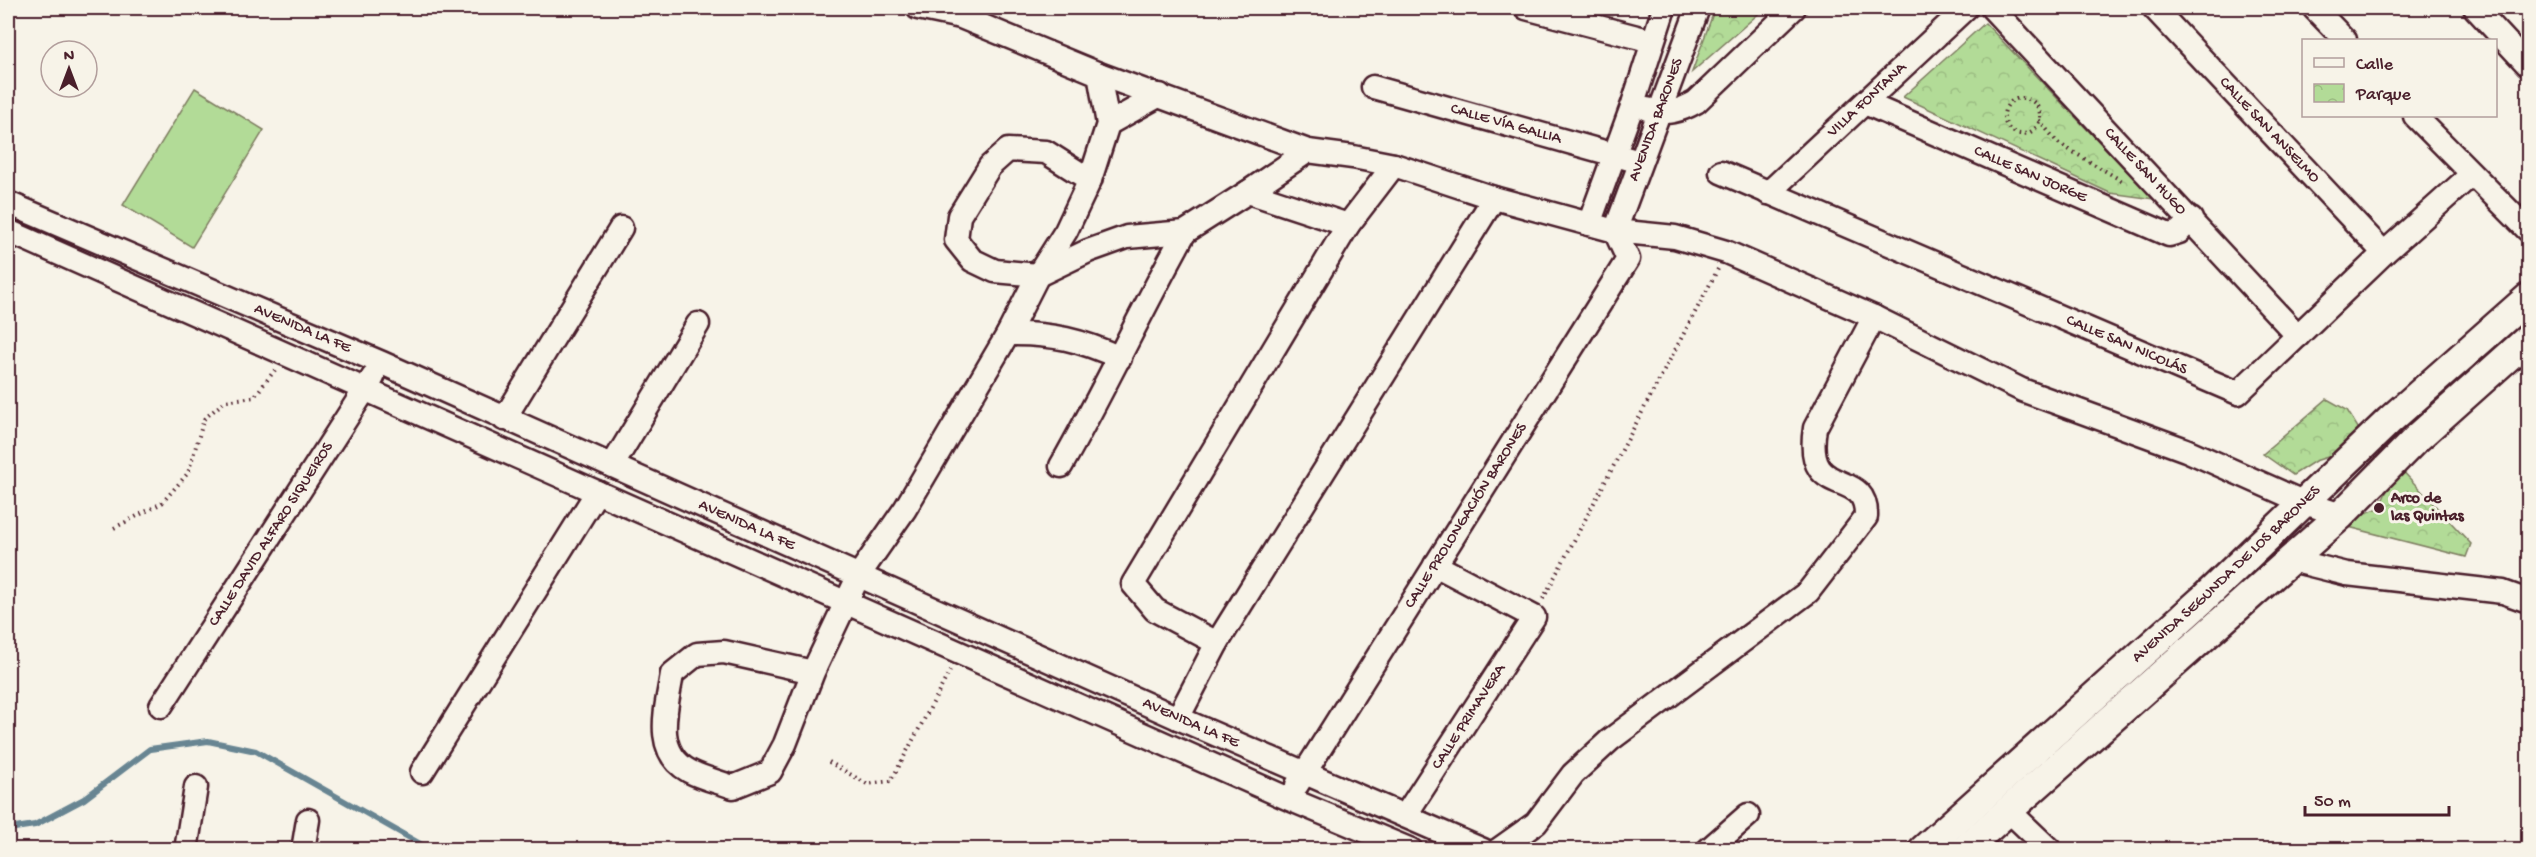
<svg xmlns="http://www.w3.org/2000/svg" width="2536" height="857" font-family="'Gochi Hand',sans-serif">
  <defs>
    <pattern id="park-crowns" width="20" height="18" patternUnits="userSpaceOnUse" patternTransform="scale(1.5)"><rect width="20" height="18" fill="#b2db97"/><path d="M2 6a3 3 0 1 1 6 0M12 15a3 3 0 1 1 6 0" fill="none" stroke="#9bbc82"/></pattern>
  </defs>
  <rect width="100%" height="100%" fill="#f7f3e8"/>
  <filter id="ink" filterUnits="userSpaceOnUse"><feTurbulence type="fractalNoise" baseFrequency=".0167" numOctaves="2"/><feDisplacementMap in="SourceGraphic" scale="12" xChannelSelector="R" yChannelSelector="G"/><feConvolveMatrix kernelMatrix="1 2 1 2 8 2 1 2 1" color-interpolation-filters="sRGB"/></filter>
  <g filter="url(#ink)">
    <path fill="#b2db97" stroke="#7e7d61" stroke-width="1.5" d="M 195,88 L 264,130 L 192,247 L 123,205 Z"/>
    <g fill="url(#park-crowns)" stroke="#7e7d61" stroke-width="1.5">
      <path d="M 1715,8 L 1765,8 L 1692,72 Z"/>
      <path d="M 1985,23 L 2154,199 L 2110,193 L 1903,97 Z"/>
      <path d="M 2327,399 L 2347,410 L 2360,431 L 2347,451 L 2315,461 L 2293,475 L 2263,454 Z"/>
      <path d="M 2398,466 L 2471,544 L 2466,557 L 2337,524 L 2379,508 Z"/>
    </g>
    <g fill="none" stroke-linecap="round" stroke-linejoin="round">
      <path stroke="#678592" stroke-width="6" d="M 8,829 L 35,825 L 84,799 L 150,749 L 208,741 L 256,751 L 431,850"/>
      <g stroke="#4a1f2b" stroke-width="27">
        <g id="minor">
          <path d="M 918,8 L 961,17 L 1099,74 L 1308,151 L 1353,157 L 1394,165 L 1494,198 L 1615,231 L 1675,237 L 1726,252 L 1874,317 L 2022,390 L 2186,450 L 2305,503 L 2341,515"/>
          <path d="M 1526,8 L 1652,41"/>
          <path id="s1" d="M 1992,8 L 2298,336"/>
          <path id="s2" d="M 2154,8 L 2384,253"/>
          <path d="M 2314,8 L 2345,40"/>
          <path d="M 2475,8 L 2528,65"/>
          <path id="s3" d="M 1373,87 L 1640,162"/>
          <path id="s4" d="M 1865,103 L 2169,235 L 2179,232 L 2191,219"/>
          <path d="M 1647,109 C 1666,115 1680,111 1696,102 L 1794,8"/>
          <path d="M 2415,116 L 2528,230"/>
          <path d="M 1108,124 L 1160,95"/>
          <path d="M 1308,151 L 1248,192 L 1348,225"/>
          <path id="s5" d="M 1721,172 L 2238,393 L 2384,253 L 2471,175"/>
          <path d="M 1090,180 L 1046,152 L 1008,150 L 990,166 L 959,216 L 956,240 L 972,260 L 995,271 L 1038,275 L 1088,251 L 1127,237 L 1185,232 L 1248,192"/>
          <path id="s6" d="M 1768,193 L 1966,8"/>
          <path id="s7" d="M 8,203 L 382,363 L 1178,718 L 1483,850"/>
          <path d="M 1589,224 L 1633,104 L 1664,8"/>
          <path d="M 8,231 L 1289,799 L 1411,850"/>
          <path d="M 1008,334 C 1052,333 1081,340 1120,358"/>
          <path d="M 504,419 L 621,228"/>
          <path d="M 612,466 L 698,324"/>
          <path d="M 1061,466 C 1105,389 1142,309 1185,232"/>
          <path d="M 2291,560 L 2347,574 L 2503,592 L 2528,601"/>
          <path d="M 1217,643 L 1155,610 L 1133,584 L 1348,225 L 1394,165"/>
          <path d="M 813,672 L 724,652 L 697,654 L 672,674 C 667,707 652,751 689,771 C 702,778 719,782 733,787 L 770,772 L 785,744 L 813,672 L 859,575 L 905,509 L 1008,334 L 1038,275 L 1066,231 L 1090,180 L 1108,124 L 1099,74"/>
          <path id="s8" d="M 161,706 L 373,377"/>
          <path d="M 1178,718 L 1217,643 L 1494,198"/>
          <path d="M 422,772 L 597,492"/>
          <path id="s9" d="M 1297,785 L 1628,259 L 1615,231 L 1698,8"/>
          <path d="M 2008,810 L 2050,850"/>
          <path id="s10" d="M 1405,816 L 1534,617 L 1435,565"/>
          <path d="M 186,850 L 196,787"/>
          <path d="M 303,850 L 308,820"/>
          <path d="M 1498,850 L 1536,823 L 1573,774 L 1610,740 L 1808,592 L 1866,517 C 1868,464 1803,504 1815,428 L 1874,317"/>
          <path d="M 1708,850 L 1748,815"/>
        </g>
      </g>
      <g stroke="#4a1f2b" stroke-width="33">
        <g id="major">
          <path id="s11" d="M 1923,850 L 2202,600 L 2390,420 L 2528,298"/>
          <path d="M 1964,850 L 2341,515 L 2415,440 L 2528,339"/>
        </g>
      </g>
      <g stroke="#4a1f2b" stroke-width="4" stroke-dasharray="1.5 4.5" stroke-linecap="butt">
        <circle cx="2022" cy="116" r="18"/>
        <path d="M 2039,120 L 2058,143 L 2124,182"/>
        <path d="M 114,528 L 162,503 L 188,473 L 204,419 L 225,401 L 254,397 L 275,370"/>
        <path d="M 1543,599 L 1718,269"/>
        <path d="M 829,762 L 867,784 L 891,781 L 950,671"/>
      </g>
      <use href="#minor" stroke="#f7f3e8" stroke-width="22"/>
      <use href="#major" stroke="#f7f3e8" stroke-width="28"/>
    </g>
  </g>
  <circle fill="#4a1f2b" stroke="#f7f3e8" stroke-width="2" cx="2379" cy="508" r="6"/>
  <g text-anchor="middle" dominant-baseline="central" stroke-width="6" stroke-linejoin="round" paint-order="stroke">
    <g font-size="16" fill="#4a1f2b" stroke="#f7f3e8">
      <text stroke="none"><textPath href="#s6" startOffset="136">VILLA FONTANA</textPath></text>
      <text stroke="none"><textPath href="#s9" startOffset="771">AVENIDA BARONES</textPath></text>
      <text stroke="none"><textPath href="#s3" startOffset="138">CALLE VÍA GALLIA</textPath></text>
      <text stroke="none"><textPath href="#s2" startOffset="168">CALLE SAN ANSELMO</textPath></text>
      <text stroke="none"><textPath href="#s1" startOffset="224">CALLE SAN HUGO</textPath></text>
      <text stroke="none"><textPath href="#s4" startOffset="180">CALLE SAN JORGE</textPath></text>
      <text stroke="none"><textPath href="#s7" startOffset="320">AVENIDA LA FE</textPath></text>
      <text stroke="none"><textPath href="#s5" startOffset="441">CALLE SAN NICOLÁS</textPath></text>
      <text stroke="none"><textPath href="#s9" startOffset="318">CALLE PROLONGACIÓN BARONES</textPath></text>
      <text stroke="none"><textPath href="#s7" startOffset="806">AVENIDA LA FE</textPath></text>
      <text stroke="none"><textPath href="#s8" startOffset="204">CALLE DAVID ALFARO SIQUEIROS</textPath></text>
      <text stroke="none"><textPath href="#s11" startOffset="410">AVENIDA SEGUNDA DE LOS BARONES</textPath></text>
      <text stroke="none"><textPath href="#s10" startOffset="118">CALLE PRIMAVERA</textPath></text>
      <text stroke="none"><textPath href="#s7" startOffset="1292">AVENIDA LA FE</textPath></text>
    </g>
    <g font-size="16" font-weight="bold" fill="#4a1f2b" stroke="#f7f3e8" text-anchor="start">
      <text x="2391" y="499">Arco de<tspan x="2391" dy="18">las Quintas</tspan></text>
    </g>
  </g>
  <rect width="2536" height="857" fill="none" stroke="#f7f3e8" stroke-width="30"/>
  <rect x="15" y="15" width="2506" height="827" fill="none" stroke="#4a1f2b" stroke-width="2" filter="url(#ink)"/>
  <rect x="2302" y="39" width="195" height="78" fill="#f7f3e8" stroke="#b29e9c" stroke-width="1.5"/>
  <rect x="2314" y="58" width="30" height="9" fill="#f7f3e8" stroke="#b29e9c" stroke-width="1.5"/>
  <text x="2356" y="69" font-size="18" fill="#4a1f2b">Calle</text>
  <rect x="2314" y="84" width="30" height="18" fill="url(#park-crowns)" stroke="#b29e9c" stroke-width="1.5"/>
  <text x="2356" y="99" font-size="18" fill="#4a1f2b">Parque</text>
  <g transform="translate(69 69)"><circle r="28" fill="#f7f3e8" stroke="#b29e9c" stroke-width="1.5"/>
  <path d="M0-4.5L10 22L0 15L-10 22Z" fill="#4a1f2b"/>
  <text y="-9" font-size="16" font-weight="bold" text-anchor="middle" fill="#4a1f2b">N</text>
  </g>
  <path d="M2305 806v9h144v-9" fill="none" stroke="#4a1f2b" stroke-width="3"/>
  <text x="2314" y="806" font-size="18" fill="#4a1f2b" stroke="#f7f3e8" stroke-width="4.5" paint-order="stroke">50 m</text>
</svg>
